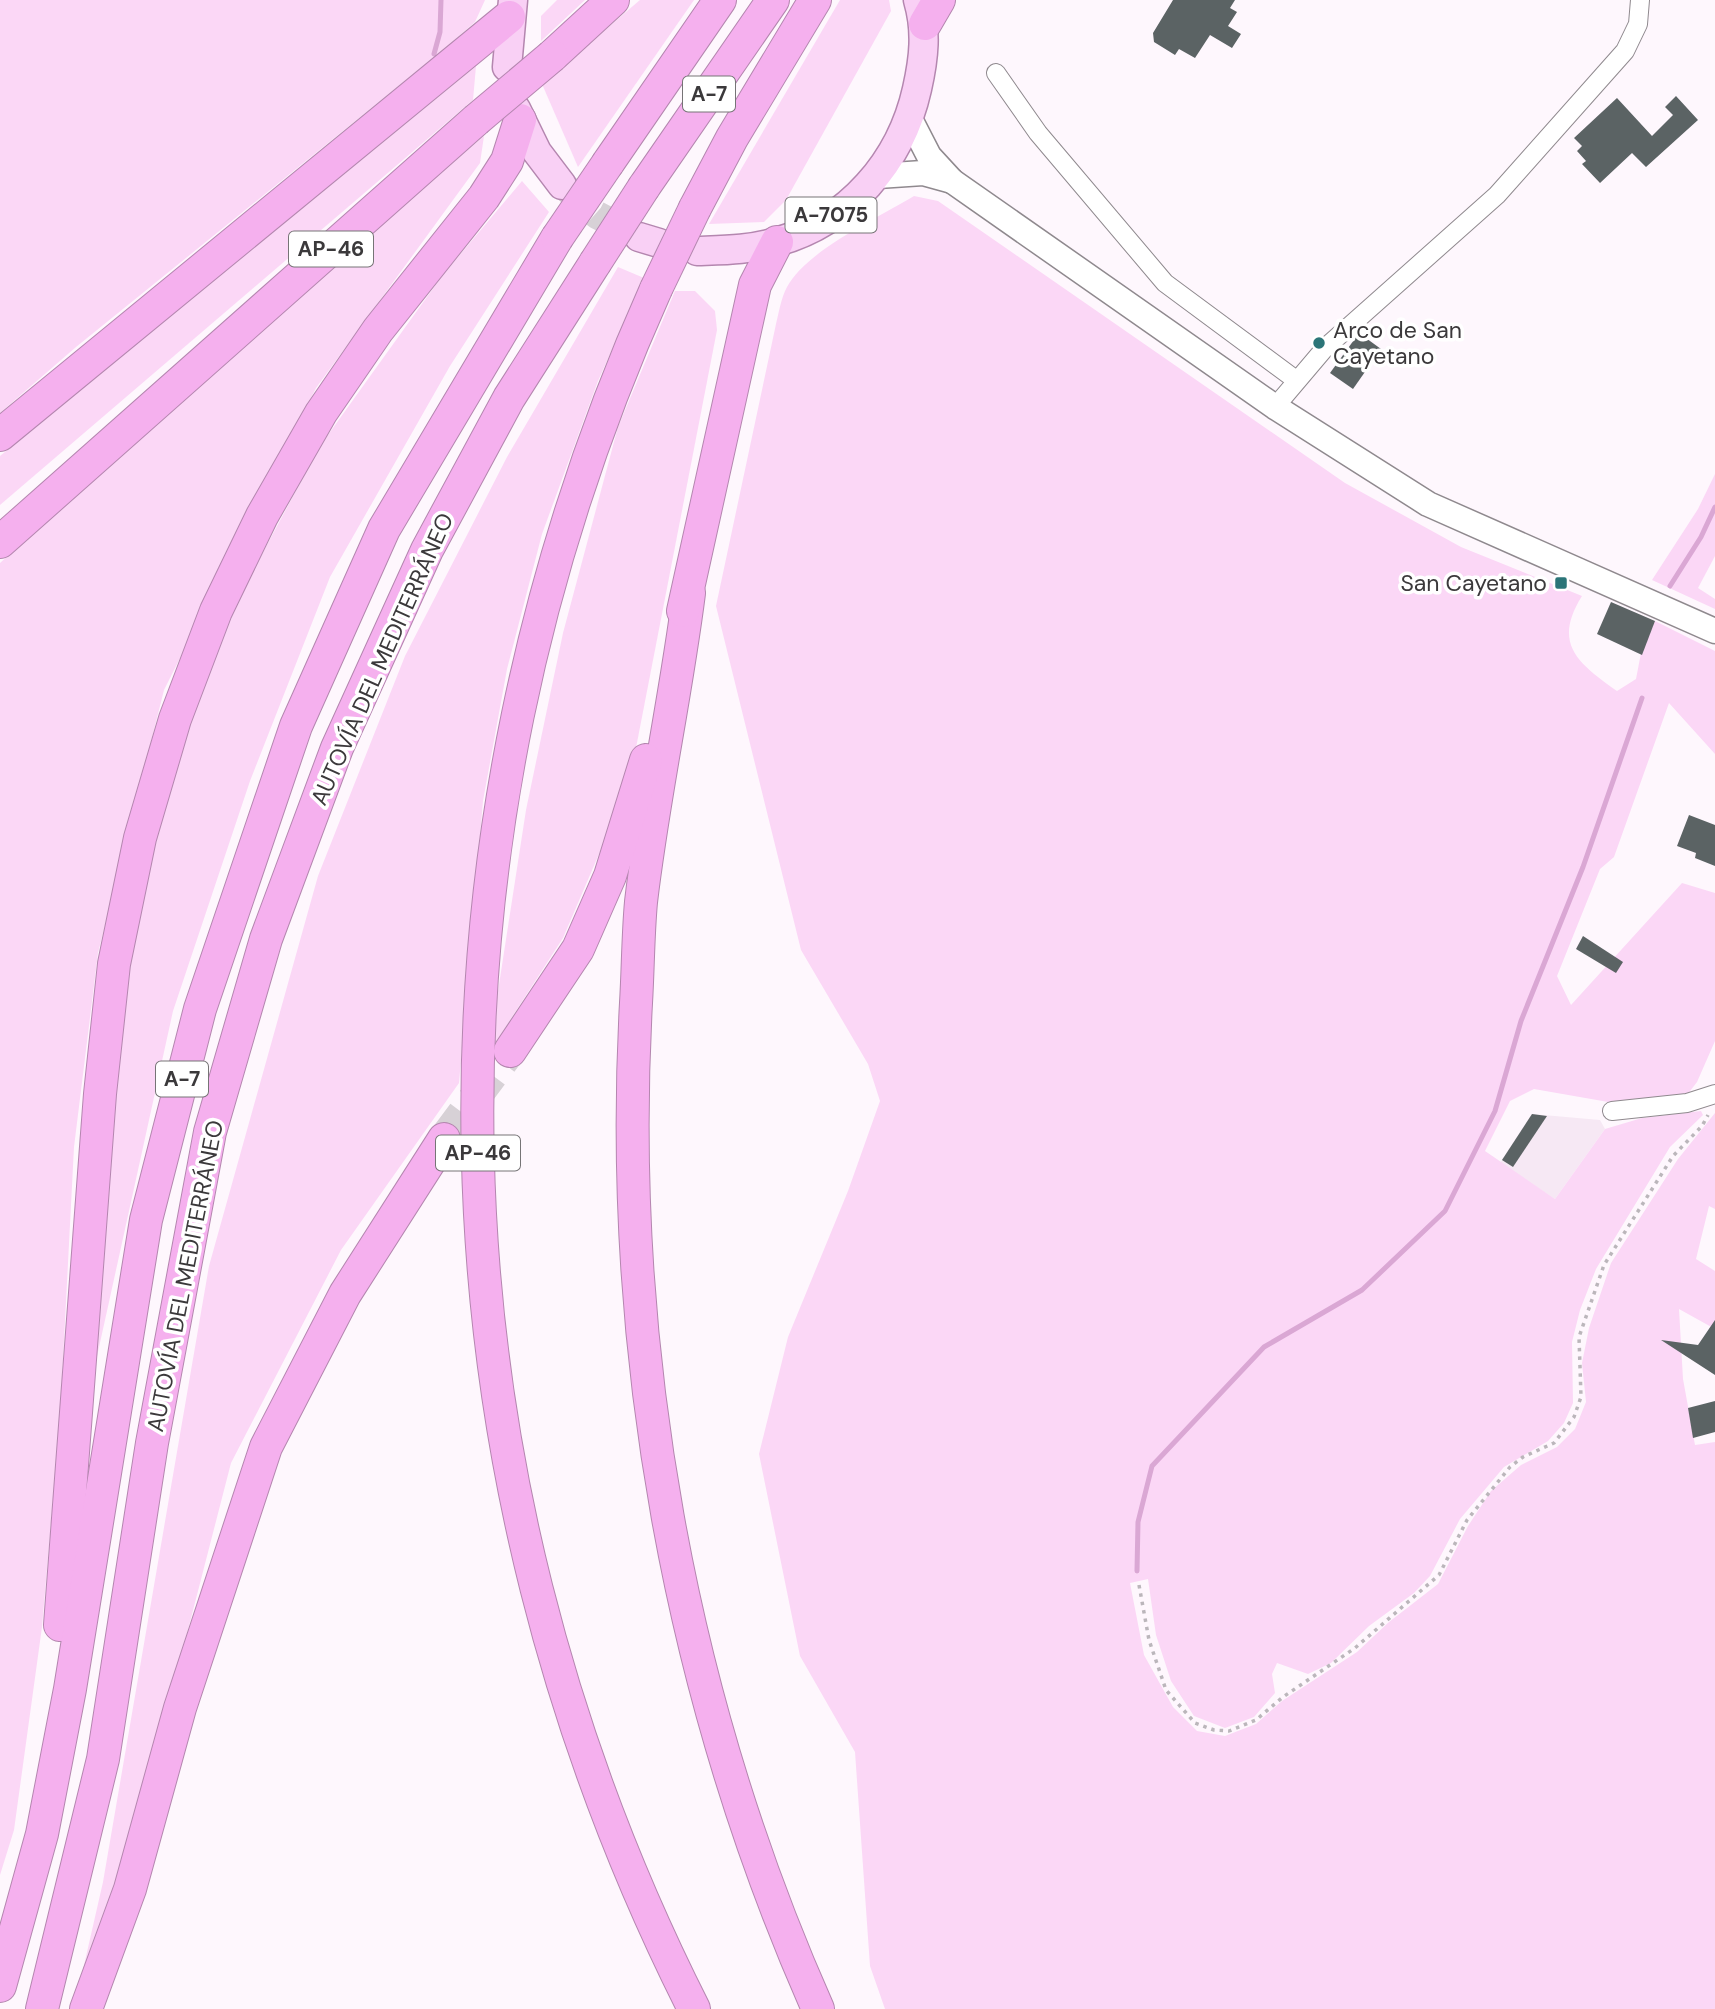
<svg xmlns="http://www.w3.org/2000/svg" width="1715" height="2009" font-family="'DM Sans',sans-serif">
  <rect width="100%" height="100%" fill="#fef7fd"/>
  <path fill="#f6e8f4" d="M 1532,1114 L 1600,1120 L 1605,1129 L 1555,1199 L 1500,1163 Z"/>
  <g fill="#fbd7f6">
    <path d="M 485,0 L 475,22 L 443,50 L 76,347 L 0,413 L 0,0 Z"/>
    <path d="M 557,0 L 585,0 L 541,41 L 541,16 Z"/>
    <path d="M 640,0 L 694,0 L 578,167 L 542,84 Z"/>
    <path d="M 840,0 L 889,0 L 891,11 L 786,200 L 764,222 L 709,224 Z"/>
    <path d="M 476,66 L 473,100 L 0,505 L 0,456 Z"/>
    <path d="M 484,136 L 480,163 L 316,388 L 164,690 L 98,953 L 74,1147 L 60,1418 L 42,1627 L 14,1830 L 0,1875 L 0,563 L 325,269 Z"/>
    <path d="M 522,181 L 549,212 L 450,366 L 330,577 L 250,781 L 173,1011 L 96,1361 L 100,1236 L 121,1009 L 153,826 L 218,636 L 320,446 L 442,276 Z"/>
    <path d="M 914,196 L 938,201 L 1345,483 L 1461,547 L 1582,596 C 1552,644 1578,663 1617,691 L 1636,679 L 1641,653 L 1655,621 L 1715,651 L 1715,754 L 1669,703 L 1614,857 L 1600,869 L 1557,976 L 1571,1005 L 1682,883 L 1715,893 L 1715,1041 L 1697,1082 L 1687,1095 L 1614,1103 L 1534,1089 L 1510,1101 L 1485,1151 L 1555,1199 L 1605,1129 L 1642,1118 L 1701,1111 L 1703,1115 L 1670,1147 L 1596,1269 L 1580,1310 L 1572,1342 L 1573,1403 L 1564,1423 L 1548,1441 L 1504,1467 L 1460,1519 L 1430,1576 L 1414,1593 L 1369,1626 L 1331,1663 L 1308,1674 L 1277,1663 L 1272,1674 L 1275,1693 L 1254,1717 L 1225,1728 L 1194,1716 L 1171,1681 L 1156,1635 L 1148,1579 L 1130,1583 L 1144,1655 L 1173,1707 L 1197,1731 L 1225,1736 L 1256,1724 L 1282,1701 L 1357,1652 L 1389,1622 L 1438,1584 L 1468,1526 L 1491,1491 L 1521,1465 L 1557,1447 L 1575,1429 L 1586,1402 L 1582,1363 L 1589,1328 L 1611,1263 L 1678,1159 L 1715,1113 L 1715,1209 L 1709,1206 L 1696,1259 L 1715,1271 L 1715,1329 L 1679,1309 L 1683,1379 L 1695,1445 L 1715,1442 L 1715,2009 L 885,2009 L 870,1966 L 855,1752 L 800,1656 L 759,1454 L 788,1337 L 848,1191 L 880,1101 L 868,1064 L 801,950 L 716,606 L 776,324 C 779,312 781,298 787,287 C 807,250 878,218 914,196 Z"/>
    <path d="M 618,267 L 644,278 L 598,381 L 542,534 L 507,669 L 483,801 L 459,1083 L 341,1250 L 231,1463 L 149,1781 L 74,2009 L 103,1882 L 209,1266 L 318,876 L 405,656 L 507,457 Z"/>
    <path d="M 675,291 L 695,291 L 715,311 L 717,330 L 629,784 L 563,938 L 494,1045 L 496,1004 L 526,810 L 563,633 L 618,427 Z"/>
    <path d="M 1715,474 L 1715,556 L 1698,588 L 1715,599 L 1715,609 L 1652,580 L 1698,509 Z"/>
  </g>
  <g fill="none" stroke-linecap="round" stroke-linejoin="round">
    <g stroke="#daa7d4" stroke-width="5">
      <path d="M 434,54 L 440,32 L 441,0"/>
      <path d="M 1670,586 L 1701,537 L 1715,507"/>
      <path d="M 1137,1571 L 1138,1522 L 1152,1466 L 1264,1347 L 1362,1290 L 1445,1211 L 1495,1111 L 1521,1021 L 1583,867 L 1642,698"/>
    </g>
  </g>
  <g fill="#5b6364">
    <path d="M 1173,0 L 1235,0 L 1230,8 L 1237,12 L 1228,26 L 1241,34 L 1232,48 L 1210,35 L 1195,58 L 1179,49 L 1175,55 L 1154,42 L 1153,33 Z"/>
    <path d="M 1676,96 L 1698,120 L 1646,167 L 1632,153 L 1600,183 L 1582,164 L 1586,161 L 1577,151 L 1582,146 L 1574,138 L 1617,98 L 1652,136 L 1673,115 L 1665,107 Z"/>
    <path d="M 1359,333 L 1381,349 L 1353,389 L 1330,373 Z"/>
    <path d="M 1611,602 L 1655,621 L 1642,655 L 1597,634 Z"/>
    <path d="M 1689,815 L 1715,825 L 1715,866 L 1695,858 L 1696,853 L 1677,846 Z"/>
    <path d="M 1583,936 L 1623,962 L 1616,973 L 1576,949 Z"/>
    <path d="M 1532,1114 L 1547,1116 L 1513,1167 L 1502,1160 Z"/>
    <path d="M 1715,1320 L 1715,1375 L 1661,1340 L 1698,1345 Z"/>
    <path d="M 1715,1401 L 1715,1432 L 1693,1438 L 1688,1408 Z"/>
  </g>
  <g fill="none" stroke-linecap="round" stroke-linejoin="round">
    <path stroke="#d7d1d6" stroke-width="28" stroke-dasharray="28 14" stroke-linecap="butt" d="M 564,186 L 597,215 L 637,236"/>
    <path stroke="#d7d1d6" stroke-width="32" stroke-dasharray="32 16" stroke-linecap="butt" d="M 444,1139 L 510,1051"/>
    <g stroke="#8f898e" stroke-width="20">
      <g id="street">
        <path d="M 996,73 L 1038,133 L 1165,283 L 1296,380"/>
        <path d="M 1275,407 L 1325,348 L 1497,195 L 1625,51 L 1638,24 L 1640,0"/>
        <path d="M 1612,1111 L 1687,1103 L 1715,1094"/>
      </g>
    </g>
    <g stroke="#8f898e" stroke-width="27">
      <g id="secondary">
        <path d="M 910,119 L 929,156 L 952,181 L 1275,407 L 1428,504 L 1715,631"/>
        <path d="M 878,176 L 923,173 L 952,181"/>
      </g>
    </g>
    <g stroke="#b486af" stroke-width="31">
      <g id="primary">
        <path d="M 507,67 L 513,0"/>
        <path d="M 516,109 L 537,152 L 562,185"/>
        <path d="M 639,237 L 659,243"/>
        <path d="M 697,251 C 723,250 750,250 776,242 C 849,222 901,161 917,89 C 924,58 927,31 918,0"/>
      </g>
    </g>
    <g stroke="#b486af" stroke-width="34">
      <g id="highway">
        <path d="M 925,24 L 939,0"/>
        <path d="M 552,56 L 613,0"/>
        <path d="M 608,163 L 720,0"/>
        <path d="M 644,187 L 773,0"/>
        <path d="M 695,208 L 732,138 L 815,0"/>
        <path d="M 656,289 C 406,846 418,1463 694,2009"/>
        <path d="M 0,435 L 509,17"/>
        <path d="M 0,542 L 476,120"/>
        <path d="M 689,593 C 676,696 653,799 641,902 C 638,935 638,970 636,1003 C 617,1345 679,1696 818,2009"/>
        <path d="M 683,611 L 755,285 L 777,242"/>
        <path d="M 510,1051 L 578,949 L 610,876 L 646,760"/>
        <path d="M 60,1625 L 100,1094 L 114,964 L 140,838 L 175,719 L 216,611 L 262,516 L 321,413 L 378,330 L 484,197 L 507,161 L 520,120"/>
        <path d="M 0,1986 L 42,1834 L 70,1689 L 146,1220 L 200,1009 L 296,726 L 384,529 L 557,238"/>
        <path d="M 42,2009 L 103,1759 L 152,1443 L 210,1132 L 266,939 L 337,748 L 427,550 L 509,398 L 595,263"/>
        <path d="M 86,2009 L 130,1889 L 180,1708 L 266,1447 L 345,1294 L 444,1139"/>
      </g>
    </g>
    <path stroke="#bbb6bb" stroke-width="3.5" stroke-dasharray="3.5 5" stroke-linecap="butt" d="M 1139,1585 L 1149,1640 L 1166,1690 L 1195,1723 L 1214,1730 L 1229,1731 L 1256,1720 L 1283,1697 L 1355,1648 L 1439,1575 L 1467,1520 L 1510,1467 L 1523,1457 L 1554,1443 L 1574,1417 L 1581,1397 L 1579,1337 L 1604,1265 L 1673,1156 L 1702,1126 L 1708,1115"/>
    <use href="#street" stroke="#fff" stroke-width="18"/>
    <use href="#secondary" stroke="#fff" stroke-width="24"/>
    <use href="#primary" stroke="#f9d0f5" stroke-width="28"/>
    <use href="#highway" stroke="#f5b0ee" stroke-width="32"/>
    <g stroke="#b486af" stroke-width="34" stroke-linecap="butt">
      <g id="highway-bridge">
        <path d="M 476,120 L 552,56"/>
        <path d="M 557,238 L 608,163"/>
        <path d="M 595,263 L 644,187"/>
        <path d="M 656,289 L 695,208"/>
      </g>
    </g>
    <use href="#highway-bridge" stroke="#f5b0ee" stroke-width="32"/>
  </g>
  <g fill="#2b7578" stroke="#fff" stroke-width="2.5">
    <circle cx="1319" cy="343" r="7"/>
    <rect x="1554" y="576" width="14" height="14" rx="3.5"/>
  </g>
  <g text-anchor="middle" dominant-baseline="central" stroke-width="7" stroke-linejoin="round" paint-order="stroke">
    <g fill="#fff" stroke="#767476" stroke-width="2">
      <rect x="683" y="76.5" width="52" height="35" rx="5"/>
      <rect x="785.5" y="197.5" width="91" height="35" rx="5"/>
      <rect x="289" y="231.5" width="84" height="35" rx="5"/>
      <rect x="156" y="1061.5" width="52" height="35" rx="5"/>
      <rect x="436" y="1135.5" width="84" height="35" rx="5"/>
    </g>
    <g font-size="21" font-weight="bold" fill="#3b393b">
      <text x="709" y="94">A-7</text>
      <text x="831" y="215">A-7075</text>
      <text x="331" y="249">AP-46</text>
      <text x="182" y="1079">A-7</text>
      <text x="478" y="1153">AP-46</text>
    </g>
    <g font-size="23" fill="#3b393b" stroke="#fff" text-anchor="start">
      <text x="1333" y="330">Arco de San<tspan x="1333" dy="26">Cayetano</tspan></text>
      <text x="1547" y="583" text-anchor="end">San Cayetano</text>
    </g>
    <g font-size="23" fill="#3b393b" stroke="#fff">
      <text transform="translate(382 659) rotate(-66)">AUTOVÍA DEL MEDITERRÁNEO</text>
      <text transform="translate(185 1276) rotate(-79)">AUTOVÍA DEL MEDITERRÁNEO</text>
    </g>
  </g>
</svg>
